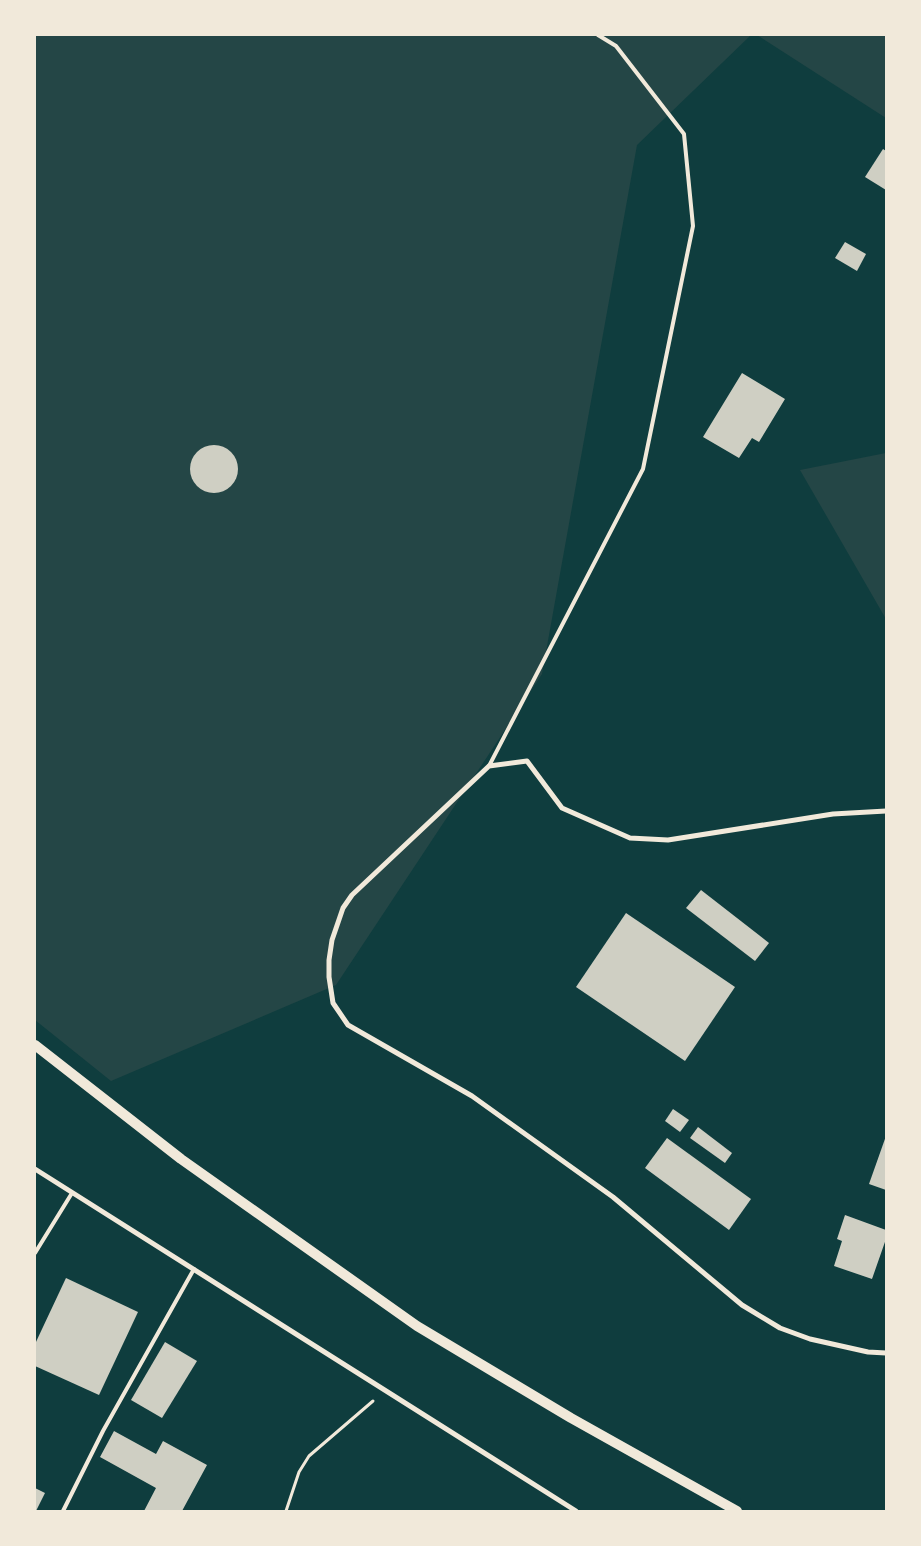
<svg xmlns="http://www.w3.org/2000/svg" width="921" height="1546" font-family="'Archivo Narrow',sans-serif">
  <rect width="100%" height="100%" fill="#0f3d3e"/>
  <g fill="#244646">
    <path d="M 35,35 L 751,35 L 637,145 L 542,674 L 336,985 L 111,1081 L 35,1020 Z"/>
    <path d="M 757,35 L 886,35 L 886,118 Z"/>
    <path d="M 886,453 L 886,619 L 800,470 Z"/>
  </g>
  <g fill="#cfcfc3">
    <path d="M 883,149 L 886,151 L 886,190 L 865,177 Z"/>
    <path d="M 845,242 L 866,254 L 857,271 L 835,258 Z"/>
    <path d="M 742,373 L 785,399 L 759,442 L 752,438 L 739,458 L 703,437 Z"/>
    <circle cx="214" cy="469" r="24"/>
    <path d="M 701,890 L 769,943 L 755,961 L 686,908 Z"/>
    <path d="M 626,913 L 735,987 L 685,1061 L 576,987 Z"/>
    <path d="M 673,1109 L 689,1120 L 680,1132 L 665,1121 Z"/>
    <path d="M 698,1127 L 732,1153 L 725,1163 L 690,1138 Z"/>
    <path d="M 886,1136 L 886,1190 L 869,1184 Z"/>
    <path d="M 667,1138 L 751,1199 L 729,1230 L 645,1168 Z"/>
    <path d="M 845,1215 L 886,1230 L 886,1239 L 872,1279 L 834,1266 L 842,1241 L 837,1239 Z"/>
    <path d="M 66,1278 L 138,1312 L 99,1395 L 35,1366 L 35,1344 Z"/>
    <path d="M 165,1342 L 197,1361 L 162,1418 L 131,1400 Z"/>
    <path d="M 114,1431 L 156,1454 L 163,1441 L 207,1465 L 182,1511 L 144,1511 L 156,1488 L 100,1457 Z"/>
    <path d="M 35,1488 L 45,1493 L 36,1511 L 35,1511 Z"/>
  </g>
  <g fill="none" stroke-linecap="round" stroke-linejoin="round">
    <path stroke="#f1e9da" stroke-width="3" d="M 286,1511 L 299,1472 L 309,1456 L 373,1401"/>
    <g stroke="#f1e9da" stroke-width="4">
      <path d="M 489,766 L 643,469 L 693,226 L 684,134 L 616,46 L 598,35"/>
      <path d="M 35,1253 L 72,1193"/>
      <path d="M 63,1511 L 103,1431 L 194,1269"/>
    </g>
    <g stroke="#f1e9da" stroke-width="5">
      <path d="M 886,811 L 833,814 L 668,840 L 630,838 L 562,808 L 527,761 L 489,766 L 352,895 L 343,908 L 332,940 L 329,960 L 329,977 L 333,1003 L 348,1025 L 472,1096 L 613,1197 L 742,1305 L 780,1328 L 810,1339 L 868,1352 L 886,1353"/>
      <path d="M 35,1169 L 576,1511"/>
    </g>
    <path stroke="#f1e9da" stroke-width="10" d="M 35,1045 L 181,1159 L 417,1326 L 571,1418 L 737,1511"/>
  </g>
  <rect width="921" height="1546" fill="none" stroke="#f1e9da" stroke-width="72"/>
</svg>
